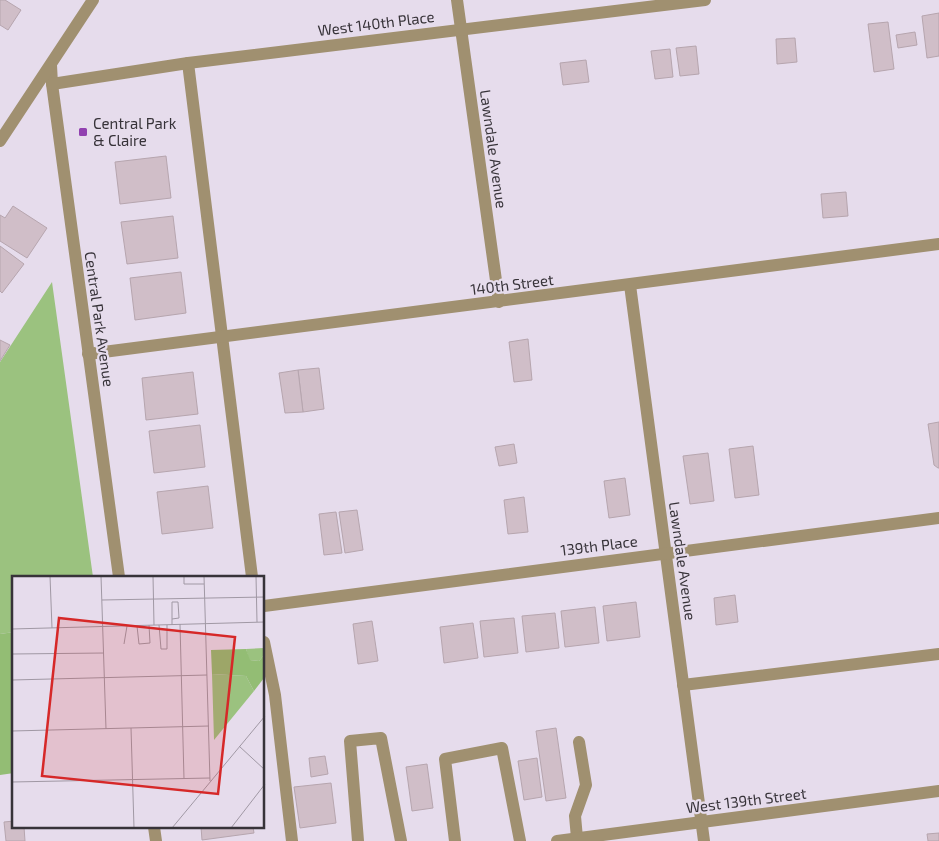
<svg xmlns="http://www.w3.org/2000/svg" width="939" height="841" font-family="'Exo 2',sans-serif">
  <rect width="100%" height="100%" fill="#e6dcec"/>
  <path fill="#9bc27f" d="M 52,282 L 93,577 L 14,577 L 14,632 L 0,634 L 0,362 Z"/>
  <path fill="#93bd74" d="M 14,632 L 14,773 L 0,775 L 0,634 Z"/>
  <g fill="#d0bec8" stroke="#b6a5ae">
    <path d="M 0,0 L 5,0 L 21,10 L 8,30 L 0,25 Z"/>
    <path d="M 939,13 L 939,56 L 927,58 L 922,16 Z"/>
    <path d="M 888,22 L 894,69 L 874,72 L 868,24 Z"/>
    <path d="M 915,32 L 917,45 L 898,48 L 896,35 Z"/>
    <path d="M 795,38 L 797,62 L 777,64 L 776,39 Z"/>
    <path d="M 696,46 L 699,74 L 680,76 L 676,48 Z"/>
    <path d="M 670,49 L 673,77 L 655,79 L 651,51 Z"/>
    <path d="M 586,60 L 589,82 L 563,85 L 560,63 Z"/>
    <path d="M 166,156 L 171,198 L 120,204 L 115,162 Z"/>
    <path d="M 846,192 L 848,216 L 823,218 L 821,194 Z"/>
    <path d="M 13,206 L 47,228 L 27,258 L 0,241 L 0,215 L 5,218 Z"/>
    <path d="M 173,216 L 178,258 L 127,264 L 121,222 Z"/>
    <path d="M 0,246 L 24,264 L 2,293 L 0,291 Z"/>
    <path d="M 181,272 L 186,313 L 135,320 L 130,278 Z"/>
    <path d="M 528,339 L 532,380 L 514,382 L 509,342 Z"/>
    <path d="M 0,340 L 10,345 L 0,361 Z"/>
    <path d="M 319,368 L 324,409 L 303,412 L 298,370 Z"/>
    <path d="M 298,370 L 303,412 L 285,413 L 279,373 Z"/>
    <path d="M 193,372 L 198,414 L 146,420 L 142,378 Z"/>
    <path d="M 939,422 L 939,468 L 938,468 L 934,465 L 928,424 Z"/>
    <path d="M 200,425 L 205,467 L 154,473 L 149,431 Z"/>
    <path d="M 514,444 L 517,463 L 499,466 L 495,447 Z"/>
    <path d="M 753,446 L 759,495 L 735,498 L 729,449 Z"/>
    <path d="M 708,453 L 714,501 L 690,504 L 683,456 Z"/>
    <path d="M 625,478 L 630,515 L 609,518 L 604,481 Z"/>
    <path d="M 208,486 L 213,528 L 162,534 L 157,492 Z"/>
    <path d="M 524,497 L 528,532 L 508,534 L 504,500 Z"/>
    <path d="M 357,510 L 363,550 L 345,553 L 339,512 Z"/>
    <path d="M 336,512 L 342,553 L 324,555 L 319,514 Z"/>
    <path d="M 735,595 L 738,622 L 716,625 L 714,598 Z"/>
    <path d="M 636,602 L 640,637 L 607,641 L 603,606 Z"/>
    <path d="M 595,607 L 599,643 L 565,647 L 561,611 Z"/>
    <path d="M 555,613 L 559,648 L 526,652 L 522,616 Z"/>
    <path d="M 514,618 L 518,653 L 484,657 L 480,621 Z"/>
    <path d="M 372,621 L 378,661 L 358,664 L 353,624 Z"/>
    <path d="M 473,623 L 478,658 L 444,663 L 440,627 Z"/>
    <path d="M 556,728 L 566,798 L 546,801 L 536,731 Z"/>
    <path d="M 325,756 L 328,774 L 311,777 L 309,758 Z"/>
    <path d="M 537,758 L 542,797 L 524,800 L 518,761 Z"/>
    <path d="M 427,764 L 433,808 L 412,811 L 406,767 Z"/>
    <path d="M 331,783 L 336,823 L 300,828 L 294,787 Z"/>
    <path d="M 14,821 L 14,827 L 24,827 L 25,841 L 6,841 L 4,822 Z"/>
    <path d="M 201,827 L 253,827 L 254,833 L 202,840 Z"/>
    <path d="M 939,833 L 939,841 L 928,841 L 927,834 Z"/>
  </g>
  <g fill="none" stroke-linecap="round" stroke-linejoin="round">
    <g stroke="#a09070" stroke-width="12">
      <path d="M 457,0 L 499,302"/>
      <path d="M 188,63 L 252,577"/>
      <path d="M 51,65 L 52,84 L 119,577"/>
      <path d="M 52,84 L 188,63 L 705,0"/>
      <path d="M 0,141 L 93,0"/>
      <path d="M 630,285 L 704,841"/>
      <path d="M 88,354 L 939,244"/>
      <path d="M 264,606 L 939,518"/>
      <path d="M 264,642 L 275,695 L 292,841"/>
      <path d="M 683,685 L 939,654"/>
      <path d="M 154,827 L 156,841"/>
      <path d="M 577,838 L 575,816 L 586,785 L 579,742"/>
      <path d="M 358,841 L 350,741 L 381,738 L 401,841"/>
      <path d="M 455,841 L 445,759 L 502,748 L 520,841"/>
      <path d="M 557,841 L 939,791"/>
    </g>
  </g>
  <rect fill="#9141b0" stroke="#e6dcec" stroke-width="2" x="78" y="127" width="10" height="10" rx="2.5"/>
  <g text-anchor="middle" dominant-baseline="central" stroke-width="4.5" stroke-linejoin="round" paint-order="stroke">
    <g font-size="15" fill="#373339" stroke="#e6dcec">
      <text transform="translate(376 23) rotate(-7)">West 140th Place</text>
      <text transform="translate(494 149) rotate(82)">Lawndale Avenue</text>
      <text transform="translate(512 284) rotate(-7)">140th Street</text>
      <text transform="translate(100 319) rotate(82)">Central Park Avenue</text>
      <text transform="translate(599 545) rotate(-7)">139th Place</text>
      <text transform="translate(683 561) rotate(82)">Lawndale Avenue</text>
      <text transform="translate(746 800) rotate(-7)">West 139th Street</text>
    </g>
    <g font-size="15" fill="#373339" stroke="#e6dcec" text-anchor="start">
      <text x="93" y="123">Central Park<tspan x="93" dy="17">&amp; Claire</tspan></text>
    </g>
  </g>
  <g transform="translate(12 576)">
    <rect width="252" height="252" fill="#e6dcec"/>
    <path d="M 252,72 L 252,79 L 247,85 L 237,84 L 234,73 ZM 200,98 L 234,100 L 242,115 L 202,164 Z" fill="#9bc27f"/>
    <path d="M 234,73 L 238,84 L 247,85 L 252,79 L 252,102 L 242,115 L 234,100 L 200,98 L 199,74 Z" fill="#93bd74"/>
    <path fill="none" stroke="#a098a4" stroke-width="1" d="M 38,0 L 40,52M 89,0 L 94,153M 141,0 L 142,49M 172,0 L 172,8 L 192,8M 192,0 L 198,205M 244,0 L 245,46M 90,24 L 253,21M 160,43 L 167,42 L 166,26 L 160,26 L 160,49M 168,48 L 172,203M 147,49 L 149,73 L 155,73 L 155,49M 125,50 L 127,68 L 138,67 L 137,49M 0,53 L 253,46M 112,68 L 115,50M 0,78 L 92,77M 0,104 L 195,99M 119,152 L 122,252M 0,155 L 197,150M 227,170 L 253,194M 0,206 L 198,202M 160,252 L 253,140M 219,252 L 253,208"/>
    <path fill="#d62828" fill-opacity="0.15" stroke="#d62828" stroke-width="2.5" d="M 47,42 L 223,61 L 206,218 L 30,200 Z"/>
    <rect width="252" height="252" fill="none" stroke="#373339" stroke-width="2.5"/>
  </g>
</svg>
